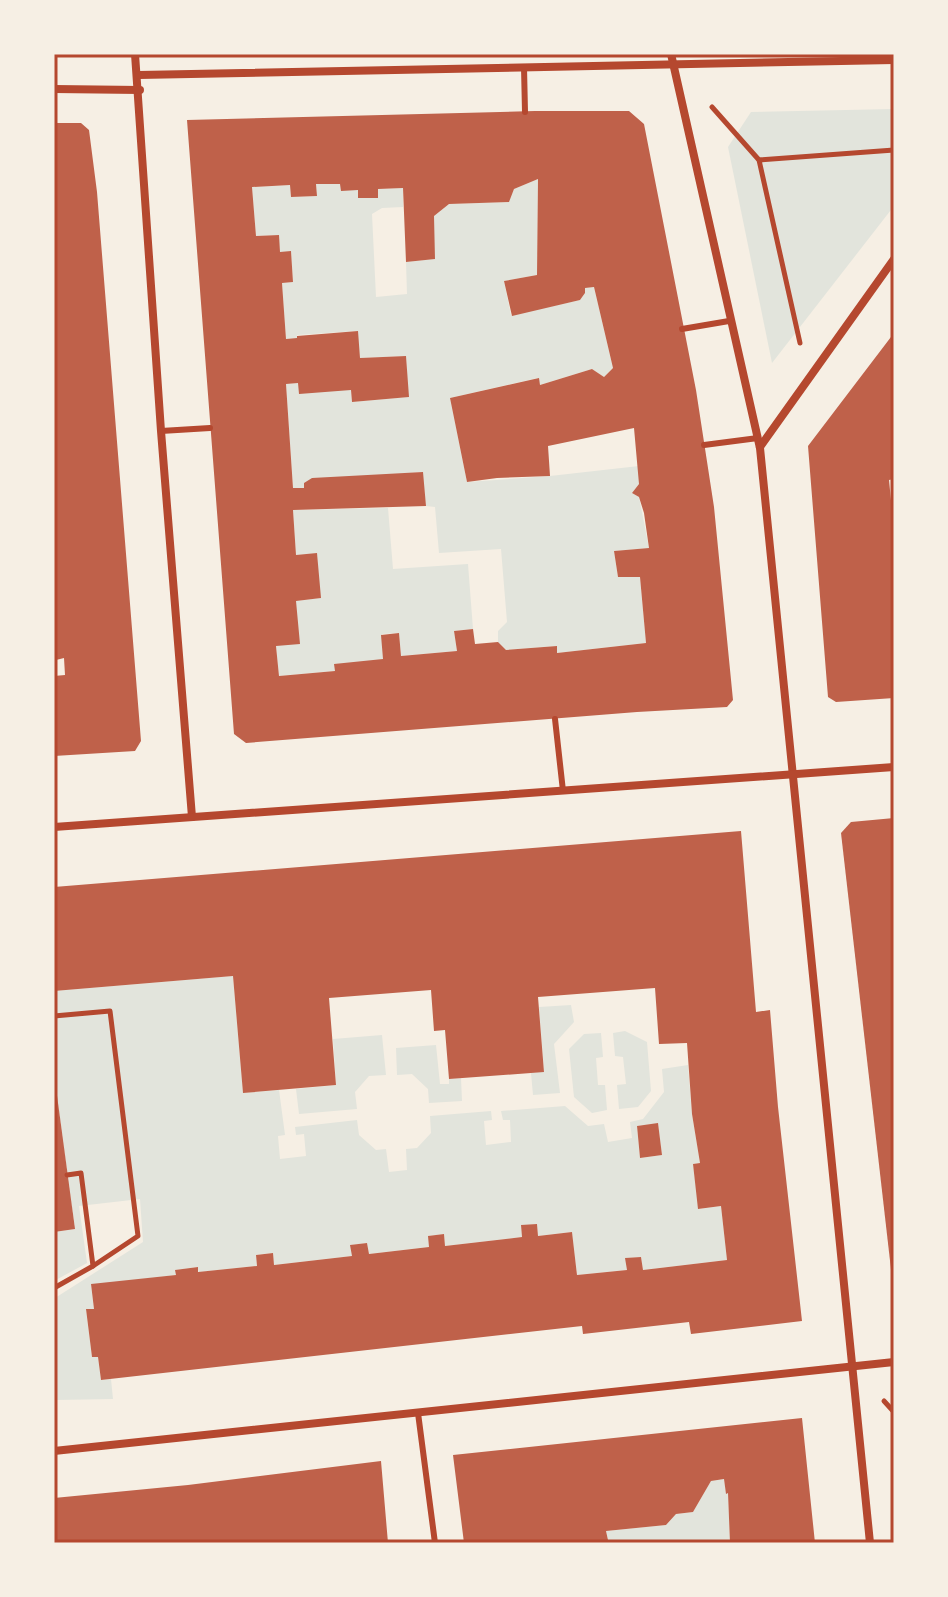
<svg xmlns="http://www.w3.org/2000/svg" width="948" height="1597" font-family="Literata,serif">
  <rect width="100%" height="100%" fill="#f6efe4"/>
  <g fill="#e2e4dc" fill-rule="evenodd">
    <path d="M 894,109 L 894,206 L 772,363 L 728,147 L 751,112 Z"/>
    <path d="M 538,179 L 537,275 L 504,281 L 511,315 L 580,300 L 585,293 L 585,288 L 594,287 L 613,368 L 604,377 L 592,369 L 540,385 L 538,378 L 450,398 L 467,482 L 550,476 L 639,466 L 639,484 L 632,493 L 639,497 L 649,548 L 614,551 L 618,577 L 640,577 L 646,643 L 557,653 L 556,646 L 506,650 L 498,642 L 498,631 L 507,622 L 501,549 L 439,553 L 435,507 L 426,506 L 422,472 L 304,483 L 304,488 L 293,488 L 286,384 L 298,383 L 351,390 L 352,402 L 408,397 L 406,356 L 360,358 L 357,331 L 297,335 L 297,338 L 286,339 L 282,283 L 293,282 L 291,252 L 280,252 L 278,235 L 256,236 L 252,187 L 290,185 L 291,197 L 317,196 L 316,184 L 340,184 L 358,190 L 359,198 L 378,198 L 378,189 L 403,188 L 403,207 L 382,208 L 372,214 L 376,297 L 407,294 L 406,262 L 434,259 L 434,216 L 449,204 L 508,202 L 514,189 Z"/>
    <path d="M 388,508 L 393,569 L 468,564 L 473,629 L 454,631 L 457,651 L 401,656 L 399,633 L 382,634 L 383,659 L 335,671 L 279,676 L 276,646 L 296,601 L 320,598 L 317,554 L 296,555 L 293,510 Z"/>
    <path d="M 233,976 L 243,1093 L 279,1090 L 285,1135 L 278,1136 L 280,1159 L 306,1156 L 304,1134 L 296,1135 L 295,1127 L 357,1120 L 359,1135 L 376,1150 L 386,1149 L 389,1172 L 407,1170 L 406,1149 L 417,1148 L 431,1133 L 430,1116 L 491,1111 L 492,1120 L 484,1121 L 486,1145 L 511,1142 L 510,1120 L 503,1120 L 501,1111 L 565,1106 L 588,1126 L 604,1124 L 608,1142 L 632,1138 L 630,1122 L 643,1119 L 664,1092 L 662,1069 L 688,1065 L 692,1114 L 700,1163 L 693,1164 L 699,1209 L 721,1206 L 727,1260 L 643,1270 L 641,1257 L 626,1258 L 627,1270 L 577,1275 L 572,1232 L 538,1236 L 537,1224 L 521,1226 L 522,1237 L 445,1246 L 444,1234 L 429,1236 L 429,1247 L 369,1254 L 367,1243 L 351,1245 L 352,1256 L 274,1265 L 272,1253 L 256,1255 L 257,1266 L 199,1272 L 197,1267 L 176,1270 L 176,1275 L 91,1285 L 94,1309 L 86,1310 L 92,1357 L 98,1357 L 101,1380 L 111,1379 L 113,1399 L 56,1400 L 55,1298 L 143,1242 L 140,1199 L 79,1206 L 87,1263 L 54,1281 L 54,1232 L 75,1229 L 54,1075 L 54,991 ZM 658,1124 L 662,1155 L 640,1158 L 637,1126 Z"/>
    <path d="M 571,1005 L 574,1022 L 554,1044 L 560,1093 L 533,1095 L 531,1073 L 544,1071 L 539,1007 Z"/>
    <path d="M 625,1031 L 647,1042 L 651,1091 L 638,1107 L 619,1109 L 617,1085 L 626,1084 L 623,1057 L 615,1056 L 613,1033 Z"/>
    <path d="M 601,1033 L 603,1057 L 596,1058 L 598,1085 L 605,1085 L 607,1110 L 592,1113 L 574,1097 L 569,1049 L 584,1034 Z"/>
    <path d="M 382,1035 L 386,1075 L 369,1076 L 355,1092 L 357,1109 L 299,1114 L 296,1089 L 336,1085 L 333,1039 Z"/>
    <path d="M 436,1045 L 440,1084 L 449,1084 L 449,1079 L 461,1078 L 462,1101 L 429,1103 L 428,1089 L 412,1074 L 397,1075 L 396,1048 Z"/>
    <path d="M 724,1479 L 726,1493 L 728,1493 L 730,1543 L 609,1543 L 606,1531 L 666,1525 L 676,1514 L 693,1512 L 711,1481 Z"/>
  </g>
  <g fill="#bf614a" fill-rule="evenodd">
    <path d="M 535,111 L 629,111 L 644,124 L 696,390 L 714,507 L 733,700 L 727,707 L 637,712 L 246,743 L 234,734 L 187,120 ZM 538,179 L 537,275 L 504,281 L 512,316 L 580,300 L 585,293 L 585,288 L 594,287 L 613,368 L 604,377 L 592,369 L 540,385 L 539,378 L 450,398 L 467,482 L 497,478 L 550,476 L 548,446 L 634,428 L 639,484 L 632,493 L 639,497 L 644,513 L 649,548 L 614,551 L 618,577 L 640,577 L 646,643 L 557,653 L 557,646 L 506,650 L 498,642 L 475,644 L 473,629 L 454,631 L 457,651 L 401,656 L 399,633 L 381,635 L 383,659 L 334,664 L 335,671 L 279,676 L 276,646 L 300,644 L 296,601 L 321,598 L 317,553 L 296,555 L 293,510 L 426,506 L 423,472 L 312,478 L 304,483 L 304,488 L 293,488 L 286,384 L 298,383 L 299,394 L 351,390 L 352,402 L 409,397 L 406,356 L 360,358 L 358,331 L 297,336 L 297,338 L 286,339 L 282,283 L 293,282 L 291,251 L 280,252 L 279,235 L 256,236 L 252,187 L 290,185 L 291,197 L 317,196 L 316,184 L 340,184 L 341,191 L 358,190 L 358,198 L 378,198 L 378,189 L 403,188 L 406,262 L 435,259 L 434,216 L 449,204 L 509,202 L 514,189 Z"/>
    <path d="M 54,123 L 81,123 L 89,130 L 97,192 L 141,741 L 135,751 L 54,756 L 54,676 L 65,675 L 64,658 L 56,660 L 54,632 Z"/>
    <path d="M 894,333 L 894,479 L 889,480 L 894,531 L 894,698 L 836,702 L 828,697 L 808,446 Z"/>
    <path d="M 894,818 L 894,1278 L 892,1278 L 841,833 L 851,822 Z"/>
    <path d="M 741,831 L 756,1012 L 770,1010 L 778,1107 L 802,1321 L 691,1334 L 689,1322 L 583,1334 L 582,1326 L 101,1380 L 98,1357 L 92,1357 L 86,1309 L 94,1309 L 91,1284 L 176,1275 L 175,1270 L 198,1267 L 198,1272 L 257,1266 L 256,1255 L 273,1253 L 274,1265 L 352,1256 L 350,1245 L 367,1243 L 369,1254 L 429,1247 L 428,1236 L 444,1234 L 445,1246 L 522,1237 L 521,1225 L 537,1224 L 538,1236 L 572,1232 L 577,1275 L 627,1270 L 625,1258 L 641,1257 L 643,1270 L 727,1260 L 721,1206 L 698,1209 L 693,1164 L 700,1163 L 692,1114 L 687,1043 L 659,1044 L 655,988 L 538,997 L 544,1072 L 449,1079 L 445,1030 L 434,1031 L 431,990 L 329,998 L 336,1085 L 243,1093 L 233,976 L 54,991 L 54,887 Z"/>
    <path d="M 56,1088 L 75,1229 L 54,1232 L 54,1089 Z"/>
    <path d="M 658,1123 L 662,1155 L 640,1158 L 637,1126 Z"/>
    <path d="M 802,1418 L 815,1543 L 730,1543 L 728,1493 L 726,1494 L 724,1479 L 711,1481 L 693,1512 L 676,1514 L 666,1525 L 606,1531 L 608,1540 L 585,1543 L 464,1543 L 453,1455 Z"/>
    <path d="M 381,1461 L 388,1543 L 54,1543 L 54,1498 L 188,1485 Z"/>
  </g>
  <g fill="none" stroke-linecap="round" stroke-linejoin="round">
    <g stroke="#b5482f" stroke-width="5">
      <path d="M 712,107 L 759,160 L 800,343"/>
      <path d="M 759,160 L 894,150"/>
      <path d="M 54,1016 L 110,1011 L 138,1236 L 93,1266"/>
      <path d="M 54,1288 L 93,1266 L 81,1173 L 67,1175"/>
      <path d="M 884,1401 L 894,1412"/>
    </g>
    <g stroke="#b5482f" stroke-width="6">
      <path d="M 524,67 L 525,112"/>
      <path d="M 682,329 L 729,321"/>
      <path d="M 161,431 L 210,428"/>
      <path d="M 704,445 L 758,438"/>
      <path d="M 555,719 L 563,791"/>
      <path d="M 418,1413 L 435,1543"/>
    </g>
    <g stroke="#b5482f" stroke-width="8">
      <path d="M 135,54 L 161,431 L 192,817"/>
      <path d="M 671,54 L 760,448 L 870,1543"/>
      <path d="M 139,75 L 894,60"/>
      <path d="M 54,89 L 140,90"/>
      <path d="M 760,447 L 894,259"/>
      <path d="M 54,827 L 894,767"/>
      <path d="M 54,1451 L 894,1362"/>
    </g>
  </g>
  <rect width="948" height="1597" fill="none" stroke="#f6efe4" stroke-width="112"/>
  <rect x="56" y="56" width="836" height="1485" fill="none" stroke="#b5482f" stroke-width="3"/>
</svg>
